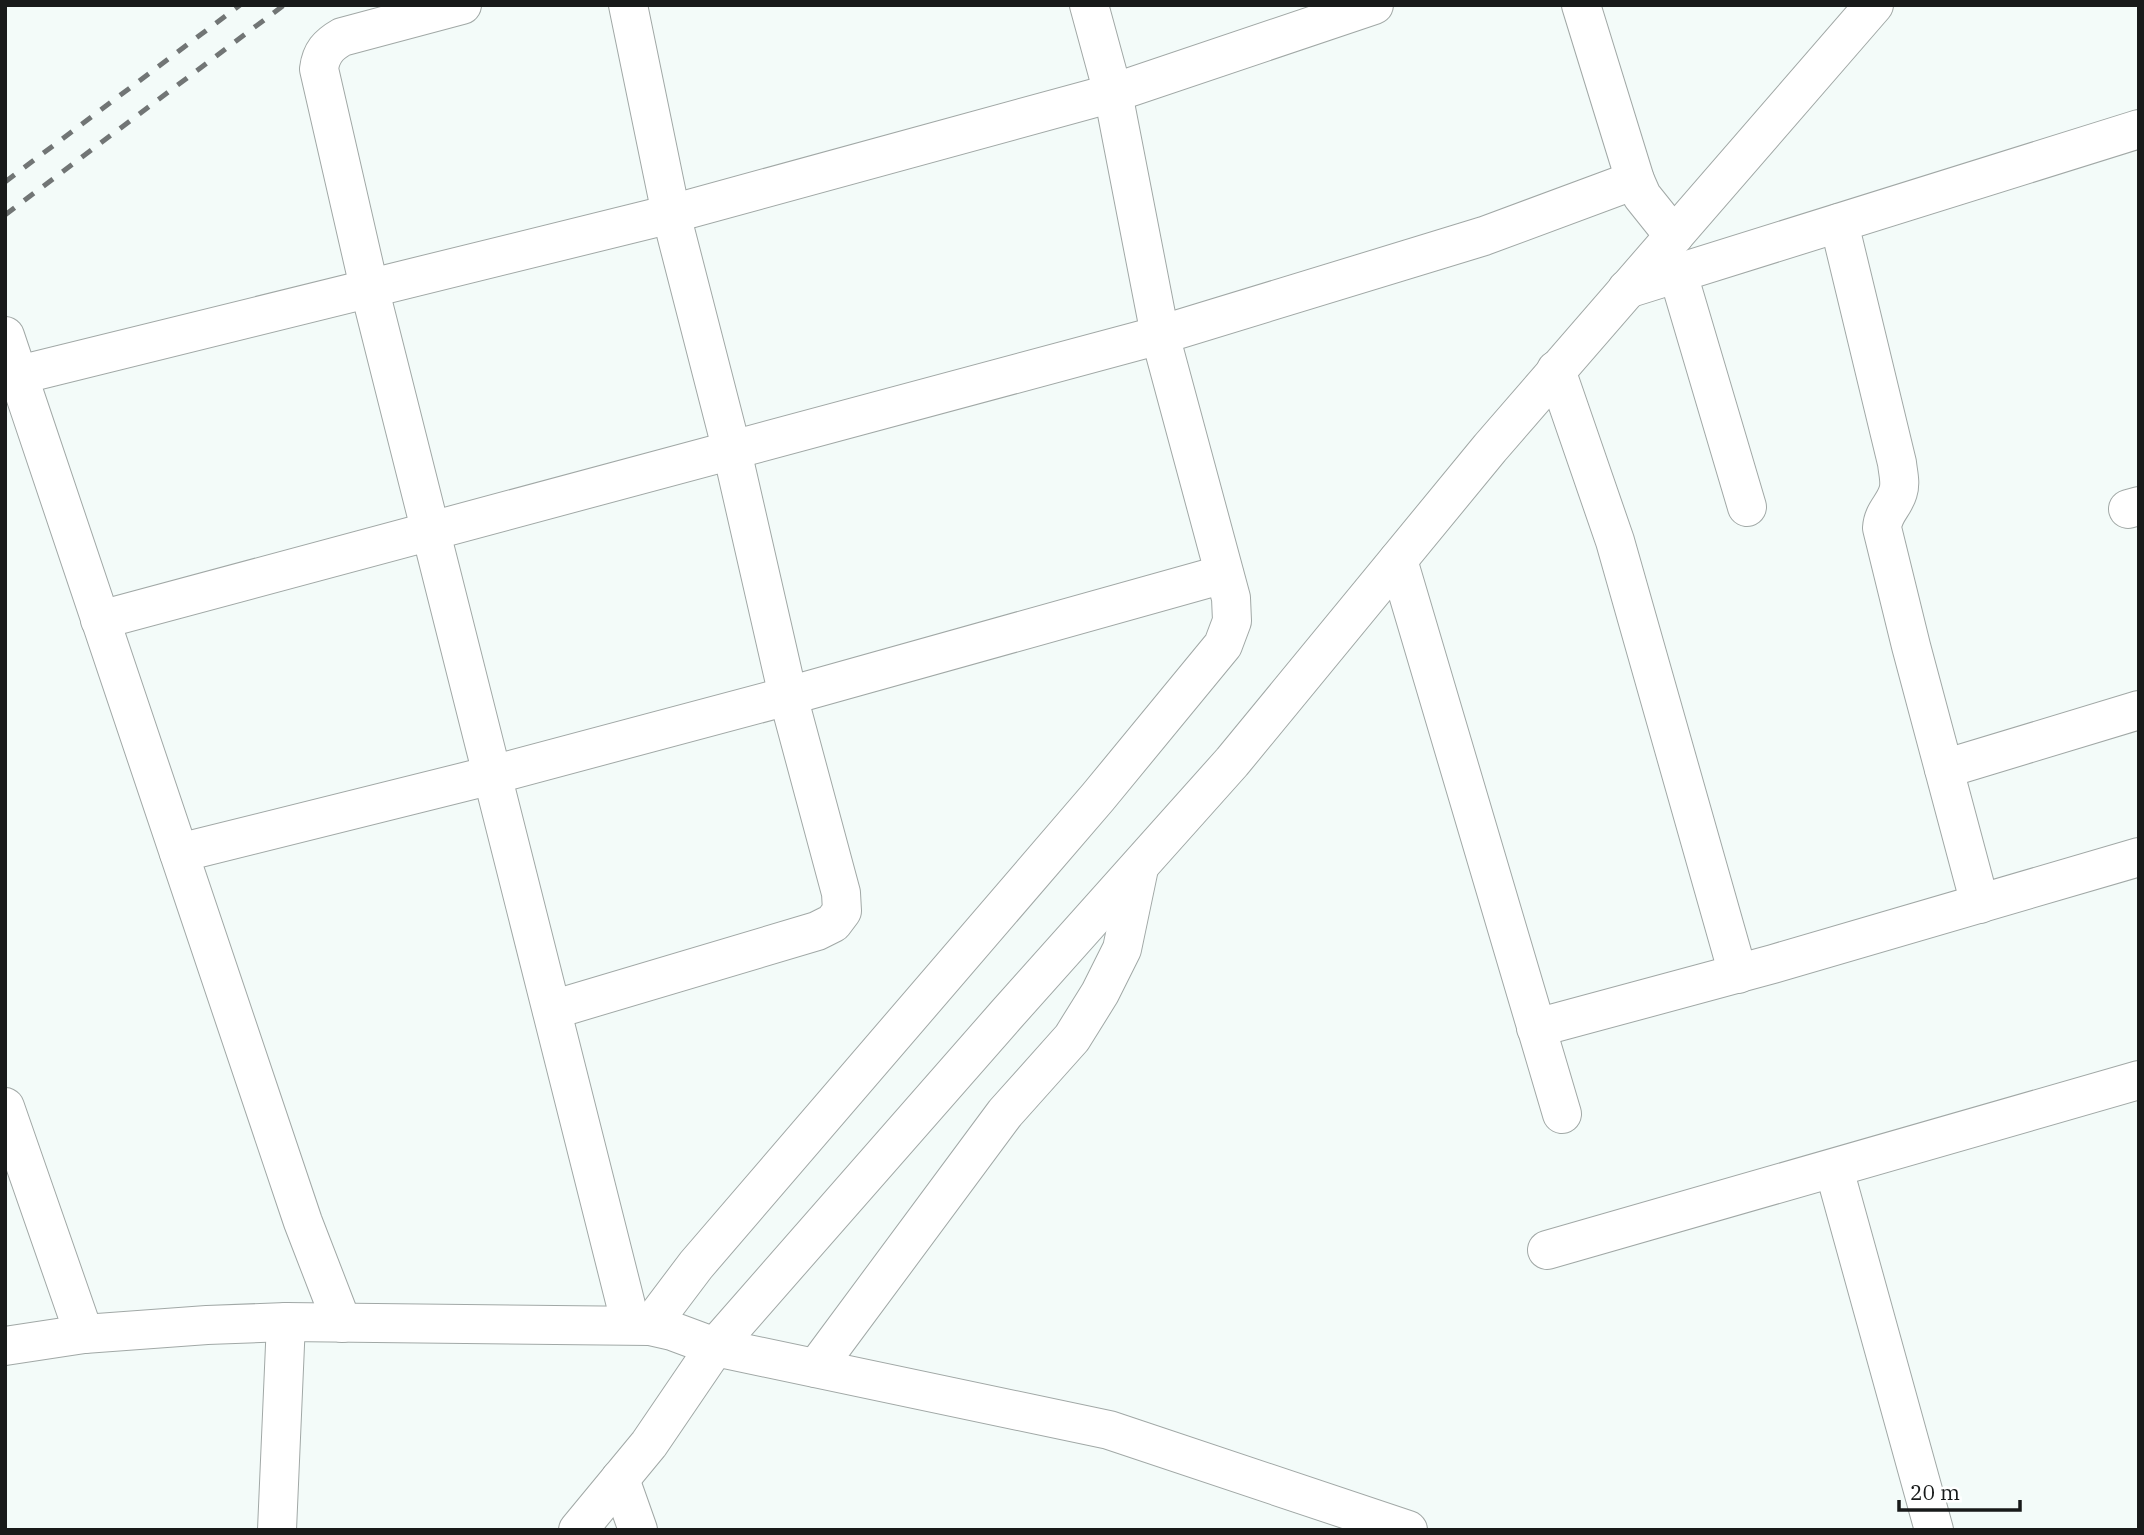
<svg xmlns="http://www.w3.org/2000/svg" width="2144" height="1535" font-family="'IBM Plex Serif',serif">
  <rect width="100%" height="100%" fill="#f3fbf9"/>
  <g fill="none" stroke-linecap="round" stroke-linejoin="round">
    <g stroke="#a1a8a6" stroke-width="40">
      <g id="minor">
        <path d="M 462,5 L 342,37 C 328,45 321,53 319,69 L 369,287 L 631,1325"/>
        <path d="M 1581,5 L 1635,180 L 1642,196 L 1674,236"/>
        <path d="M 1839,223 L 1897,463 C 1898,473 1901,483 1898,492 C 1894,506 1883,512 1882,528 L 1911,646 L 1980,904"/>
        <path d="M 1678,274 L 1747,507"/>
        <path d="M 1627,289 L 2139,129"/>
        <path d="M 5,336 L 303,1222 L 342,1323"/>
        <path d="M 1556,370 L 1615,541 L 1738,974"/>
        <path d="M 19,375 L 671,214 L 1113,93 L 1374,5"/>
        <path d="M 2128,509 L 2139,506"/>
        <path d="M 1398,560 L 1562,1114"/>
        <path d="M 100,620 L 1160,335 L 1484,236 L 1635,180"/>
        <path d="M 1944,769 L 2139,710"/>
        <path d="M 179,853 L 492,775 L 788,696 L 1224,574"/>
        <path d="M 552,1010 L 817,931 L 833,923 L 842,911 L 841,893 L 788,696 L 732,451 L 671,214 L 628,5"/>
        <path d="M 1536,1028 L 1773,964 L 2139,857"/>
        <path d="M 5,1107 L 84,1334"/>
        <path d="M 1834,1169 L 1934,1530"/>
        <path d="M 1547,1250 L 2139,1080"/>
        <path d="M 650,1326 L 696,1265 L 1098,797 L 1223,645 L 1232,621 L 1231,598 L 1160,335 L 1113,93 L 1089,5"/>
        <path d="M 5,1346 L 84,1334 L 207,1325 L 286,1322 L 650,1326 L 672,1331 L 715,1347 L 1109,1430 L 1408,1530"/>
        <path d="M 816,1368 L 1005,1113 L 1072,1038 L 1100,993 L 1122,949 L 1139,868"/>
        <path d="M 620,1479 L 638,1530"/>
        <path d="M 277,1530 L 286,1322"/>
        <path d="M 578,1530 L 649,1444 L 715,1347 L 1006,1015 L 1232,762 L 1490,448 L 1874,5"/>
      </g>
    </g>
    <use href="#minor" stroke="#fff" stroke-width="38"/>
    <g stroke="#717575" stroke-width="5" stroke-dasharray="12 12" stroke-linecap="butt">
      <path d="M 5,182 L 240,5"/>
      <path d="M 5,215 L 284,5"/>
    </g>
  </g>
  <rect width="2144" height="1535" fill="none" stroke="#181a1a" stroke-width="14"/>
  <path d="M1899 1500v10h121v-10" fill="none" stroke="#181a1a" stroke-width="3.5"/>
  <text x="1910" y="1500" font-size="21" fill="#181a1a" stroke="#ffffff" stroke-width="5" paint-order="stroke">20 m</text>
</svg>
